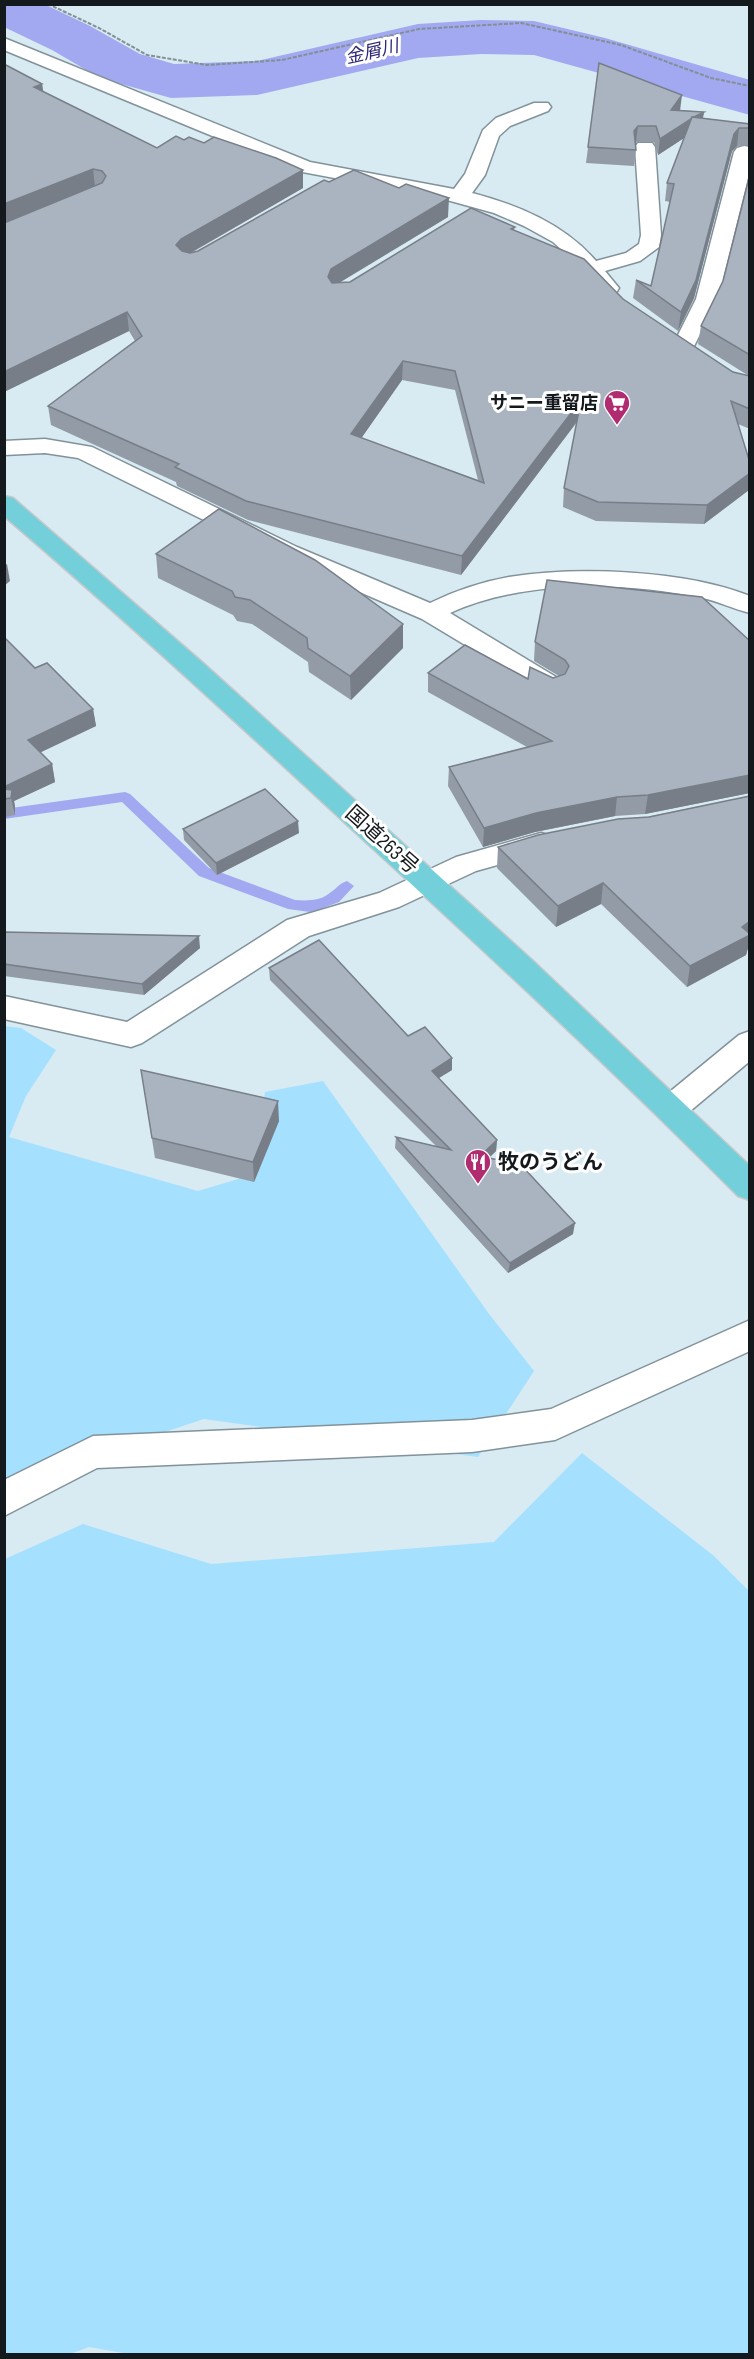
<svg xmlns="http://www.w3.org/2000/svg" width="754" height="2359" font-family="'Sofia Sans Condensed','Noto Sans JP',sans-serif">
  <rect width="100%" height="100%" fill="#d8eaf2"/>
  <g fill="#a5e1fe">
    <path d="M 4,1026 L 21,1028 L 56,1050 L 26,1096 L 9,1137 L 198,1191 L 255,1174 L 265,1092 L 323,1081 L 489,1314 L 534,1371 L 478,1457 L 204,1419 L 5,1485 Z"/>
    <path d="M 582,1453 L 714,1556 L 749,1591 L 749,2354 L 129,2354 L 89,2347 L 70,2354 L 5,2354 L 5,1559 L 83,1524 L 211,1564 L 494,1542 Z"/>
  </g>
  <g fill="none" stroke-linecap="round" stroke-linejoin="round">
    <path fill="#a2a9f0" fill-rule="evenodd" d="M 125,792 L 130,794 L 209,868 L 295,900 C 308,901 321,901 331,892 C 337,888 340,883 347,881 L 354,886 L 339,902 L 315,911 L 310,912 L 288,909 L 199,876 L 122,802 L 4,819 L 4,809 Z"/>
    <path fill="#a2a9f0" fill-rule="evenodd" d="M 4,4 L 44,4 L 90,26 L 140,54 L 174,64 L 257,61 L 418,24 L 481,20 L 534,21 L 605,38 L 750,80 L 750,115 L 534,55 L 481,54 L 418,58 L 257,95 L 171,98 L 100,78 L 52,50 L 4,27 Z"/>
    <g stroke="#82929a" stroke-width="3">
      <g id="minor">
        <path d="M 4,38 L 310,162 L 454,189 L 465,174 L 483,130 L 496,118 L 534,103 L 548,103 L 551,107 L 548,111 L 510,126 L 499,136 L 485,175 L 472,193 C 518,205 564,224 596,261 L 626,253 L 639,244 L 641,235 L 635,147 L 638,143 L 652,143 L 655,147 L 661,235 L 659,247 L 640,261 L 605,271 L 619,288 L 616,293 L 608,294 L 600,293 L 582,273 L 572,259 L 553,242 L 524,226 L 494,213 L 436,197 L 297,171 L 4,50 Z"/>
        <path d="M 744,146 L 750,147 L 750,170 L 718,299 L 691,352 L 683,354 L 675,352 L 672,347 L 696,299 L 734,152 L 737,148 Z"/>
        <path d="M 45,439 L 92,447 L 297,547 L 430,603 C 455,591 481,582 509,577 C 577,566 685,570 750,596 L 750,613 C 733,609 718,601 702,598 C 625,581 521,580 450,613 L 561,680 L 565,686 L 561,692 L 552,695 L 543,692 L 422,619 L 279,557 L 78,458 L 45,453 L 4,455 L 4,441 Z"/>
        <path d="M 541,833 L 551,836 L 555,843 L 551,850 L 476,871 L 399,907 L 309,936 L 142,1043 L 131,1047 L 4,1019 L 4,996 L 127,1022 L 287,920 L 379,893 L 456,857 Z"/>
        <path d="M 750,1320 L 750,1351 L 555,1440 L 472,1452 L 97,1468 L 4,1516 L 4,1480 L 93,1436 L 472,1420 L 551,1409 Z"/>
      </g>
    </g>
    <g stroke="#82929a" stroke-width="3">
      <path id="tertiary" d="M 750,1031 L 750,1061 L 683,1117 L 672,1120 L 661,1117 L 656,1108 L 661,1099 L 739,1035 Z"/>
    </g>
    <g stroke="#c6c8c9" stroke-width="3">
      <path id="trunk" d="M 4,496 L 13,498 L 203,663 L 531,959 L 750,1166 L 750,1200 L 738,1196 C 619,1076 495,961 370,846 C 250,735 129,623 4,516 Z"/>
    </g>
    <path stroke="#838f95" stroke-width="2" stroke-dasharray="4 1.5" stroke-linecap="butt" d="M 48,4 L 99,28 L 147,55 L 207,65 L 282,60 L 419,29 L 521,23 L 621,45 L 711,78 L 750,86"/>
    <use href="#minor" fill="#fff" fill-rule="evenodd"/>
    <use href="#tertiary" fill="#fff" fill-rule="evenodd"/>
    <use href="#trunk" fill="#73d0da" fill-rule="evenodd"/>
  </g>
  <g fill="#929ba6" fill-rule="evenodd">
    <path d="M 599,63 L 680,110 L 704,112 L 703,118 L 750,124 L 750,145 L 737,146 L 732,151 L 694,298 L 678,331 L 633,298 L 636,280 L 651,286 L 670,202 L 665,201 L 667,183 L 684,138 L 658,155 L 654,142 L 636,142 L 635,143 L 636,150 L 634,166 L 586,163 Z"/>
    <path d="M 4,64 L 42,84 L 43,92 L 157,148 L 184,140 L 204,143 L 303,170 L 303,188 L 191,253 L 198,251 L 329,182 L 448,217 L 339,283 L 350,282 L 515,227 L 514,230 L 623,299 L 733,372 L 749,376 L 698,344 L 701,326 L 723,281 L 750,174 L 750,429 L 738,424 L 750,463 L 749,490 L 704,524 L 596,521 L 563,507 L 564,488 L 577,422 L 461,575 L 248,520 L 177,486 L 176,482 L 51,425 L 48,406 L 135,341 L 129,331 L 4,392 ZM 402,380 L 455,390 L 478,480 L 361,438 Z"/>
    <path d="M 156,554 L 403,624 L 403,648 L 351,700 L 309,672 L 308,662 L 252,624 L 237,621 L 233,615 L 158,578 Z"/>
    <path d="M 4,637 L 35,668 L 93,709 L 96,726 L 40,752 L 52,764 L 55,782 L 14,801 L 15,807 L 15,815 L 4,817 Z"/>
    <path d="M 750,641 L 750,793 L 645,814 L 615,816 L 535,832 L 483,847 L 448,786 L 449,767 L 527,747 L 428,692 L 428,673 L 528,679 L 553,678 L 559,676 L 534,661 L 535,642 Z"/>
    <path d="M 750,796 L 750,941 L 746,955 L 687,987 L 601,904 L 556,927 L 497,868 L 498,847 Z"/>
    <path d="M 183,829 L 299,833 L 217,875 L 184,840 Z"/>
    <path d="M 4,932 L 200,948 L 144,995 L 4,976 Z"/>
    <path d="M 269,968 L 408,1036 L 452,1070 L 438,1078 L 497,1140 L 496,1151 L 489,1158 L 573,1234 L 508,1273 L 395,1148 L 396,1137 L 436,1146 L 270,980 Z"/>
    <path d="M 141,1070 L 279,1121 L 254,1182 L 155,1158 Z"/>
  </g>
  <g fill="#777e87">
    <path d="M 42,84 L 45,102 L 34,87 Z"/>
    <path d="M 682,95 L 680,111 L 671,110 Z"/>
    <path d="M 704,112 L 701,127 L 658,155 L 660,139 Z"/>
    <path d="M 638,126 L 636,142 L 633,147 L 634,131 Z"/>
    <path d="M 739,128 L 737,146 L 732,151 L 694,298 L 678,331 L 681,312 L 734,134 Z"/>
    <path d="M 93,169 L 95,187 L 4,223 L 4,204 Z"/>
    <path d="M 303,170 L 303,188 L 183,257 L 176,245 L 181,239 Z"/>
    <path d="M 449,198 L 448,217 L 332,287 L 328,277 L 331,269 Z"/>
    <path d="M 127,312 L 129,331 L 4,392 L 4,372 Z"/>
    <path d="M 403,361 L 402,380 L 351,453 L 351,434 Z"/>
    <path d="M 581,400 L 579,419 L 461,575 L 462,556 Z"/>
    <path d="M 750,473 L 749,490 L 704,524 L 707,505 Z"/>
    <path d="M 7,564 L 10,581 L 4,586 L 4,566 Z"/>
    <path d="M 403,624 L 403,648 L 351,700 L 350,676 Z"/>
    <path d="M 93,709 L 96,726 L 31,757 L 28,740 Z"/>
    <path d="M 52,764 L 55,782 L 14,801 L 15,807 L 15,815 L 11,798 L 4,799 L 4,787 Z"/>
    <path d="M 750,775 L 750,793 L 645,814 L 648,795 Z"/>
    <path d="M 617,797 L 615,816 L 535,832 L 483,847 L 484,828 L 536,813 Z"/>
    <path d="M 298,821 L 299,833 L 217,875 L 216,863 Z"/>
    <path d="M 603,883 L 601,904 L 556,927 L 558,906 Z"/>
    <path d="M 750,921 L 750,941 L 746,955 L 687,987 L 690,966 Z"/>
    <path d="M 199,936 L 200,948 L 144,995 L 142,984 Z"/>
    <path d="M 452,1058 L 452,1070 L 431,1083 L 432,1071 Z"/>
    <path d="M 278,1101 L 279,1121 L 254,1182 L 253,1162 Z"/>
    <path d="M 497,1140 L 496,1151 L 479,1167 L 480,1156 Z"/>
    <path d="M 575,1223 L 573,1234 L 508,1273 L 510,1263 Z"/>
  </g>
  <g fill="#aab4c1" stroke="#777e87" stroke-width="1.5" fill-rule="evenodd">
    <path d="M 599,63 L 682,95 L 671,110 L 704,112 L 694,117 L 692,117 L 691,119 L 660,139 L 656,126 L 638,126 L 634,131 L 636,150 L 588,147 Z"/>
    <path d="M 4,64 L 42,84 L 34,87 L 157,148 L 176,136 L 184,140 L 189,137 L 204,143 L 214,137 L 276,158 L 303,170 L 181,239 L 176,245 L 182,251 L 190,253 L 198,251 L 324,180 L 329,182 L 354,170 L 399,188 L 406,184 L 449,198 L 331,269 L 328,277 L 332,283 L 350,282 L 471,208 L 515,227 L 511,229 L 584,259 L 623,299 L 733,372 L 750,376 L 750,409 L 731,401 L 750,463 L 750,473 L 707,505 L 598,502 L 564,488 L 581,400 L 462,556 L 246,501 L 175,467 L 179,464 L 48,406 L 142,336 L 127,312 L 4,372 L 4,223 L 102,183 L 106,176 L 102,171 L 93,169 L 4,204 ZM 403,361 L 455,371 L 484,483 L 351,434 Z"/>
    <path d="M 692,117 L 750,124 L 750,128 L 739,128 L 734,134 L 696,280 L 681,312 L 636,280 L 651,286 L 674,184 L 667,183 Z"/>
    <path d="M 750,174 L 750,355 L 701,326 L 723,281 Z"/>
    <path d="M 219,509 L 315,560 L 403,624 L 350,676 L 308,648 L 307,638 L 250,600 L 235,597 L 232,591 L 156,554 Z"/>
    <path d="M 547,580 L 702,597 L 750,641 L 750,775 L 648,795 L 617,797 L 536,813 L 484,828 L 449,767 L 552,741 L 428,673 L 465,645 L 528,679 L 530,667 L 553,678 L 565,674 L 569,666 L 565,660 L 535,642 Z"/>
    <path d="M 4,637 L 35,668 L 47,663 L 93,709 L 28,740 L 52,764 L 4,787 Z"/>
    <path d="M 4,789 L 12,790 L 11,798 L 4,799 Z"/>
    <path d="M 265,789 L 298,821 L 216,863 L 183,829 Z"/>
    <path d="M 750,796 L 750,921 L 742,927 L 750,934 L 750,935 L 690,966 L 603,883 L 558,906 L 498,847 L 538,835 L 618,819 L 649,817 Z"/>
    <path d="M 4,932 L 199,936 L 142,984 L 4,964 Z"/>
    <path d="M 319,940 L 408,1036 L 425,1027 L 452,1058 L 432,1071 L 497,1140 L 480,1156 L 521,1165 L 575,1223 L 510,1263 L 396,1137 L 451,1150 L 269,968 Z"/>
    <path d="M 141,1070 L 278,1101 L 253,1162 L 152,1138 Z"/>
  </g>
  <defs>
    <g id="supermarket-pin" transform="scale(1.35)"><path d="M0 17L-7.5 6A9.5 9.5 0 1 1 7.5 6Z" fill="#b12b70" stroke="#fff"/><path d="M-6-5.5h2.5l.6 2H6L4.5 2H-2.5L-4.4-4H-6ZM-1.5 3.2a1.3 1.3 0 1 0 .1 0ZM3 3.2a1.3 1.3 0 1 0 .1 0Z" fill="#fff"/></g>
    <g id="restaurant-pin" transform="scale(1.35)"><path d="M0 17L-7.5 6A9.5 9.5 0 1 1 7.5 6Z" fill="#b12b70" stroke="#fff"/><path d="M-5-6h1v4h1v-4h1v4h1v-4h1v5L-1.5 .5V6h-2V.5L-5-1ZM5-6V6H3V1.5H1.5Q1.5-4 5-6Z" fill="#fff"/></g>
  </defs>
  <g fill-rule="evenodd">
    <use href="#supermarket-pin" x="617" y="403"/>
    <use href="#restaurant-pin" x="478" y="1162"/>
  </g>
  <g text-anchor="middle" dominant-baseline="central" stroke-width="6" stroke-linejoin="round" paint-order="stroke">
    <g font-size="18" font-style="italic" fill="#2c2777" stroke="#fff">
      <text transform="translate(372 52) rotate(-13)">金屑川</text>
    </g>
    <g font-size="18" font-weight="bold" fill="#13191c" stroke="#fff" text-anchor="end">
      <text x="598" y="403">サニー重留店</text>
    </g>
    <g font-size="21" fill="#13191c" stroke="#fff">
      <text transform="translate(382 840) rotate(42)">国道263号</text>
    </g>
    <g font-size="21" font-weight="bold" fill="#13191c" stroke="#fff" text-anchor="start">
      <text x="498" y="1162">牧のうどん</text>
    </g>
  </g>
  <rect width="754" height="2359" fill="none" stroke="#13191c" stroke-width="12"/>
</svg>
